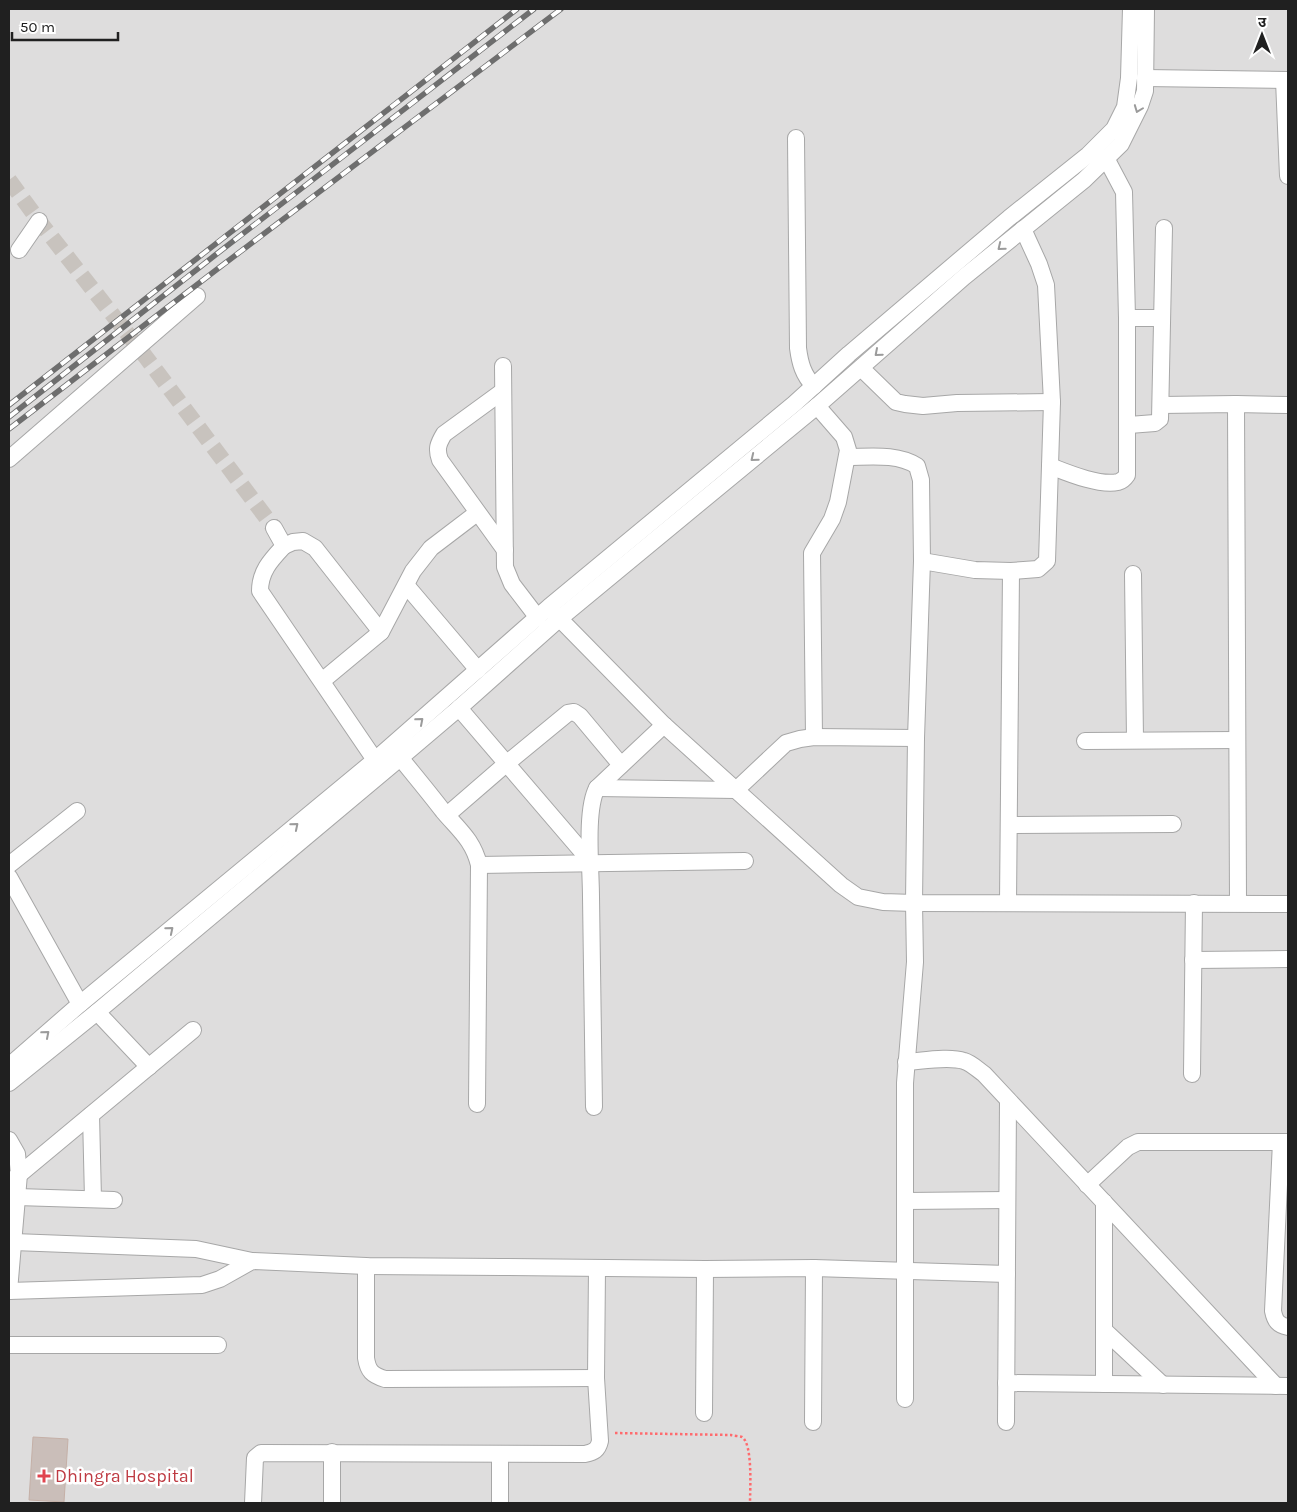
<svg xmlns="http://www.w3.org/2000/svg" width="1297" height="1512" font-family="Karla,'Noto Sans Devanagari',sans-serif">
  <rect width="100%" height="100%" fill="#f2ece6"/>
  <rect fill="#dedddd" x="9" y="9" width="1279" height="1494"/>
  <path fill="#cabeb9" stroke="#c5b0a7" d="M 33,1437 L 68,1439 L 64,1502 L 29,1500 Z"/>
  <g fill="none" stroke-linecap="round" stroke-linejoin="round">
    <path stroke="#c8c3be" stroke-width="16" stroke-dasharray="16 8" stroke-linecap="butt" d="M 9,180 L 39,221 L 145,356 L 274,528"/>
    <g stroke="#a7a7a7" stroke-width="18">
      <g id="minor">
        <path d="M 1145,78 L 1288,80"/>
        <path d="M 1284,80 L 1288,176"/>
        <path d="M 796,138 L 798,348 C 800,363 803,375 814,386"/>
        <path d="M 1106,158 L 1124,192 L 1127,318 L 1162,318"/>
        <path d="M 19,250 L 39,221"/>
        <path d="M 503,366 L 505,567 L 512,584 L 538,618"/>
        <path d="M 861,368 L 896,402 L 905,404 L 923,406 L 957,403 L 1052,402"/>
        <path d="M 503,391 L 444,434 C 438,444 436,449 440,460 L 505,550"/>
        <path d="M 1236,404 L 1238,903"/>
        <path d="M 1161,405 L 1236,404 L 1288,405"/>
        <path d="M 1129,425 L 1155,423 L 1160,419 L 1164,228"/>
        <path d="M 847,457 C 869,457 897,453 917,466 L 921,480 L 922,561 L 916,738 L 914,903 L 915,962 L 905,1083 L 905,1399"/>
        <path d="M 9,459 L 197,296"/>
        <path d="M 1050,466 C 1068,473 1099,486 1118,482 C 1122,481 1125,478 1127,475 L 1127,318"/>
        <path d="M 274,528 L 284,546 C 271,560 260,571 260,591 L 375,760"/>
        <path d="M 284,546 L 293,542 L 303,541 L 315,548 L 381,632"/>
        <path d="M 922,561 L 975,570 L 1011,571 L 1038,569 L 1047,561 L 1052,402 L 1046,285 L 1039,264 L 1023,229"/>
        <path d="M 1133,574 L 1135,740"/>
        <path d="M 406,585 L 478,670"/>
        <path d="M 552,611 L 664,725 L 841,885 L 858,897 L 883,902 L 914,903 L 1288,904"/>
        <path d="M 322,681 L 381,632 L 413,571 L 431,548 L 477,513"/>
        <path d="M 459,708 L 591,862"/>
        <path d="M 814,737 L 812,553 L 832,519 L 838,502 L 848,450 L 844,437 L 817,406"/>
        <path d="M 1085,741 L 1237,740"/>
        <path d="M 394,750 C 410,770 427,790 443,811 C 459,830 473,840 479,865 L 477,1104"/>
        <path d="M 597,788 L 736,790 L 786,743 L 800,739 L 814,737 L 916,738"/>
        <path d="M 447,815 L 506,764 L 568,713 L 574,712 L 580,716 L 621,765"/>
        <path d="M 1009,825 L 1173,824"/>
        <path d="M 9,865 L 77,811"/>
        <path d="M 479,865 L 745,861"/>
        <path d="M 9,877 L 80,1004"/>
        <path d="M 1008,903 L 1011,571"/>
        <path d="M 1193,960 L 1288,959"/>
        <path d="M 97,1012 L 149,1067"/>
        <path d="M 906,1062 C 922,1061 949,1056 964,1061 C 971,1063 977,1069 984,1074 L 1276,1386"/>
        <path d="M 9,1066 L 80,1004 L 375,760 L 549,607 L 794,404 L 849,354 L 1009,218 L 1088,155 L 1114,129 L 1125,107 L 1129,78 L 1131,9"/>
        <path d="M 1192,1074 L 1194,903"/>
        <path d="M 9,1083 L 97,1012 L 400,758 L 459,708 L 559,619 L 817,406 L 964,277 L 1084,180 L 1121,144 L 1140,106 L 1145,91 L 1146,9"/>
        <path d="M 594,1107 C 593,1037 592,967 591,897 C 591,869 585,810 597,788 L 664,725"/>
        <path d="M 91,1115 L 93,1199"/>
        <path d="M 9,1140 L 17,1154 L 19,1174 L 9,1291"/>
        <path d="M 1281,1142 L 1273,1311 C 1275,1321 1278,1325 1288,1327"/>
        <path d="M 9,1183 L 193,1030"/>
        <path d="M 1087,1185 L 1128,1147 L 1138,1142 L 1288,1142"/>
        <path d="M 17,1197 L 114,1200"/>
        <path d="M 906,1201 L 1007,1200"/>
        <path d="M 1104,1202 L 1104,1384"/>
        <path d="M 14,1242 L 196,1249 L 252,1261"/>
        <path d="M 366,1266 L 366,1358 C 368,1371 372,1375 385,1379 L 596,1378"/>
        <path d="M 9,1291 L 202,1285 L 220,1279 L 252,1261 L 366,1266 L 501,1267 L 705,1269 L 814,1268 L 1007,1274"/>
        <path d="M 1104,1330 L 1163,1385"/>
        <path d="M 9,1345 L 218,1345"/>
        <path d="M 1006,1383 L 1288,1386"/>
        <path d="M 704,1413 L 705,1269"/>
        <path d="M 813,1422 L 814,1268"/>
        <path d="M 1006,1422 L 1008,1100"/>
        <path d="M 253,1503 L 255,1458 L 261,1453 L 585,1454 C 594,1452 598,1450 600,1441 L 596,1378 L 597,1268"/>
        <path d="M 332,1503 L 332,1452"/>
        <path d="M 500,1503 L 500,1454"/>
      </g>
    </g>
    <path stroke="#ff6a6d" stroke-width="2.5" stroke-dasharray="2.5 2.5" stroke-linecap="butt" d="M 615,1433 L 731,1435 C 734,1436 739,1436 742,1437 C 753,1444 750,1490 750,1503"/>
    <use href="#minor" stroke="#fff" stroke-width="16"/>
    <g stroke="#6e6e6e" stroke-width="5.5">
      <g id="rail">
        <path d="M 9,405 L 517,9"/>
        <path d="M 9,417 L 214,256 L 534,9"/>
        <path d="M 9,429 L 220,267 L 561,9"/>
      </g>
    </g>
    <use href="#rail" stroke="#fff" stroke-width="4" stroke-dasharray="11" stroke-linecap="butt"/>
  </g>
  <defs><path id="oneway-chevron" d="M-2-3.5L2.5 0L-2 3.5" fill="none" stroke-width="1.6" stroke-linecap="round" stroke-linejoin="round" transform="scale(1.25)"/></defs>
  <g stroke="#9b9b9b">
    <use href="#oneway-chevron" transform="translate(1138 109) rotate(111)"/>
    <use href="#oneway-chevron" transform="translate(1001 247) rotate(141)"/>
    <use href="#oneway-chevron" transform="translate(878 353) rotate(139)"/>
    <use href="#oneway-chevron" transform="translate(754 458) rotate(141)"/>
    <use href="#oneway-chevron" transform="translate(420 721) rotate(-41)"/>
    <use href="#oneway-chevron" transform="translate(295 826) rotate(-40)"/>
    <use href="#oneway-chevron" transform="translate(170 930) rotate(-40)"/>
    <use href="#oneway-chevron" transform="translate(46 1034) rotate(-41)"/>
  </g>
  <path fill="#e0444e" stroke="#fff" stroke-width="2" d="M41.5 1468.5h5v5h5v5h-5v5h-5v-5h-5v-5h5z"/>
  <g text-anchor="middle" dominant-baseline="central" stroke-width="5" stroke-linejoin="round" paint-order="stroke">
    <g font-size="18" fill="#be3a42" stroke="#fff" text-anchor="start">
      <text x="55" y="1476">Dhingra Hospital</text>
    </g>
  </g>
  <rect width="1297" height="1512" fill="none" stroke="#202020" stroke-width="20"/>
  <g transform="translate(1262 35)" stroke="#ffffff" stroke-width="4" paint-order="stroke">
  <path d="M0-4L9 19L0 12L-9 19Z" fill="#202020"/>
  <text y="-8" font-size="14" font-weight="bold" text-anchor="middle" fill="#202020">उ</text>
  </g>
  <path d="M12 32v8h106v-8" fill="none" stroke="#202020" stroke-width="2.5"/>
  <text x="20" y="32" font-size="15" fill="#202020" stroke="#ffffff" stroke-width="4" paint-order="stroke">50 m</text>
</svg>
